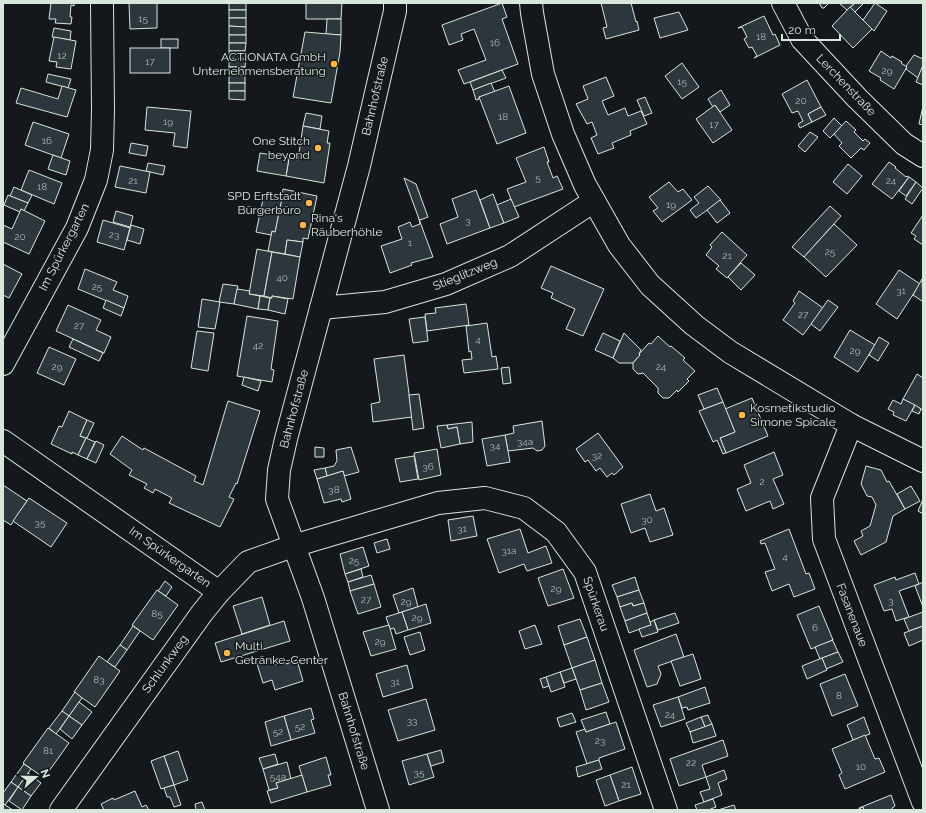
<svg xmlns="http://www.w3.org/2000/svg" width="926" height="813" font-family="Raleway,sans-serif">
  <rect width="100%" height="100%" fill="#14181c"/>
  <g fill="#2c363c" stroke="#d8e6dc">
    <path d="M 51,3 L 74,3 L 74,6 L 71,5 L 70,17 L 72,17 L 71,24 L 55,23 L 56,19 L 49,19 Z"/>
    <path d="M 129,3 L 157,3 L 157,28 L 130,29 Z"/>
    <rect x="229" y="3" width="17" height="7"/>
    <path d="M 306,3 L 342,3 L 341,19 L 306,19 Z"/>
    <path d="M 502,3 L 507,17 L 502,19 L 518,64 L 464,84 L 458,70 L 486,60 L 474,29 L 461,34 L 463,40 L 449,45 L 442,25 Z"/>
    <path d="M 601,3 L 631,3 L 636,22 L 637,21 L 639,30 L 606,39 L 603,28 L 607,27 Z"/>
    <path d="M 819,3 L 829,3 L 824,8 L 822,8 Z"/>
    <path d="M 842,3 L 855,3 L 847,10 L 840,4 Z"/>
    <path d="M 855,3 L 864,3 L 855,12 L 850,8 Z"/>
    <path d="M 875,3 L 887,11 L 874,31 L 863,20 Z"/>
    <path d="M 850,7 L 872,29 L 853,48 L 832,26 Z"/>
    <rect x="229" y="10" width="17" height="8"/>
    <path d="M 679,12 L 688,30 L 660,38 L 654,18 Z"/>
    <path d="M 764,16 L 773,35 L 775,34 L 780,45 L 754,58 L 757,56 L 752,47 L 749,48 L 744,39 L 747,37 L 742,27 L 738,28 Z"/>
    <path d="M 229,18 L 246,18 L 246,27 L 229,26 Z"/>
    <path d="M 327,19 L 341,19 L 341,35 L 326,34 Z"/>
    <path d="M 229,26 L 246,27 L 246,35 L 229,35 Z"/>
    <path d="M 54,28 L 71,31 L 70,40 L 52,37 Z"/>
    <path d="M 305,32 L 341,35 L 340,52 L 331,103 L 293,97 Z"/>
    <rect x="229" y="35" width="17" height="8"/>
    <path d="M 54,37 L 76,41 L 71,69 L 56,67 L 57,62 L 49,61 Z"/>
    <rect x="161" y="39" width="17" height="9"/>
    <path d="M 229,43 L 246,43 L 245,51 L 229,51 Z"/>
    <rect x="130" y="48" width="40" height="25"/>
    <path d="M 229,51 L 245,51 L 246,59 L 229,59 Z"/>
    <path d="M 881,51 L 891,58 L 892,56 L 902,62 L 901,63 L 907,67 L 894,89 L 880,80 L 881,78 L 869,71 Z"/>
    <path d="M 914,55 L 923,59 L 923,66 L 918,78 L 906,69 L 907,67 L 906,66 Z"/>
    <path d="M 229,59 L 246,59 L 245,67 L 229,67 Z"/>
    <path d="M 682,63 L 699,87 L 682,99 L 665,76 Z"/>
    <path d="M 923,65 L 923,85 L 916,82 Z"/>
    <rect x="229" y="67" width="16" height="8"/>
    <path d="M 502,70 L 506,78 L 473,90 L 470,82 Z"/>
    <path d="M 48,74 L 71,79 L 68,88 L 46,82 Z"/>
    <rect x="229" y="75" width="16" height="8"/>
    <path d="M 606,77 L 614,96 L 602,101 L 608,115 L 625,108 L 628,116 L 641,111 L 647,124 L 630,131 L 631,135 L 612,143 L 614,148 L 598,154 L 591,138 L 597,135 L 592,122 L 587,124 L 576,104 L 588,99 L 583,86 Z"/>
    <path d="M 807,80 L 821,107 L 808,114 L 812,122 L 800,128 L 798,124 L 803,121 L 798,111 L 792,113 L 782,94 Z"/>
    <rect x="229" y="83" width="16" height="8"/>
    <path d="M 491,83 L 495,92 L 479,97 L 479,99 L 476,100 L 473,90 Z"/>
    <path d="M 62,86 L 76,90 L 67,117 L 16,103 L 21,88 L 58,99 Z"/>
    <path d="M 509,86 L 526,133 L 497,144 L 479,97 Z"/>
    <path d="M 721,90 L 730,105 L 720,112 L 715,105 L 713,107 L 708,99 Z"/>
    <path d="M 229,91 L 245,91 L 245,100 L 229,99 Z"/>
    <path d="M 645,97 L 652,113 L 644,116 L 637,100 Z"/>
    <path d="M 715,105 L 732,130 L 713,143 L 696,119 Z"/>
    <path d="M 923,106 L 923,125 L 919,124 Z"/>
    <path d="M 147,107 L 191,111 L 187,148 L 173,146 L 175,133 L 145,130 Z"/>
    <path d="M 821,107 L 826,115 L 812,122 L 808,114 Z"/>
    <path d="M 306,113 L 322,116 L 320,129 L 303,126 Z"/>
    <path d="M 834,118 L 842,126 L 830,138 L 823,131 Z"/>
    <path d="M 846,121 L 856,130 L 854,132 L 863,141 L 865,139 L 870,143 L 864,150 L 861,148 L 851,158 L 839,146 L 842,143 L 834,134 Z"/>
    <path d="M 33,122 L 69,134 L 61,158 L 25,145 Z"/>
    <path d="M 303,126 L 329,131 L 327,143 L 330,143 L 324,183 L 286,176 L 289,158 L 298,160 Z"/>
    <path d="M 810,132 L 818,137 L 805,152 L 798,146 Z"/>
    <path d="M 131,143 L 148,146 L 146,156 L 129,153 Z"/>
    <path d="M 544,147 L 549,162 L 547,162 L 553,178 L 557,176 L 563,189 L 514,207 L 507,189 L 526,182 L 516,158 Z"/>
    <path d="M 260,153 L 289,158 L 286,176 L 257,171 Z"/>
    <path d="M 53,155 L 70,161 L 66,175 L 48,169 Z"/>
    <path d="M 889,162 L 896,167 L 895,168 L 906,177 L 907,176 L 909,177 L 892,199 L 872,184 Z"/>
    <path d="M 148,163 L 165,166 L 163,175 L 146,171 Z"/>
    <path d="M 848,164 L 862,176 L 847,194 L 833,182 Z"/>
    <path d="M 120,166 L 150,172 L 146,193 L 115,187 Z"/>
    <path d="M 29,170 L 62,183 L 54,204 L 21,190 Z"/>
    <path d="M 909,177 L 916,182 L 906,196 L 899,191 Z"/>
    <path d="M 404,178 L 416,184 L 428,217 L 420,220 L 419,219 Z"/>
    <path d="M 669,182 L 678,192 L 683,189 L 692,200 L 662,222 L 653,211 L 658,208 L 649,197 Z"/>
    <path d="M 916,182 L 923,188 L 912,204 L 905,199 Z"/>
    <path d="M 708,186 L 721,200 L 696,218 L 690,210 L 699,203 L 694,197 Z"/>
    <path d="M 14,187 L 32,195 L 28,203 L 10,196 Z"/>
    <path d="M 283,189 L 317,196 L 308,239 L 303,238 L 303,242 L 287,240 L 285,254 L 268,251 L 272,231 L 275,232 Z"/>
    <path d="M 476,190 L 490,228 L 447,244 L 440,224 L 458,217 L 452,199 Z"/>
    <path d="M 493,194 L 504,223 L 490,228 L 480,200 Z"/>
    <path d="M 8,195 L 28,203 L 24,211 L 21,209 L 20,212 L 4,205 Z"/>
    <path d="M 264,195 L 282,198 L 275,232 L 272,231 L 271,235 L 256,232 Z"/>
    <path d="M 511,199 L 519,217 L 504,223 L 497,205 Z"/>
    <path d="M 720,200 L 730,213 L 717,223 L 707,210 Z"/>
    <path d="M 830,206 L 841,216 L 804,257 L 792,247 Z"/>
    <path d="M 21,209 L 45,221 L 29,254 L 3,242 L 3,225 L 12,229 Z"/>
    <path d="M 116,211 L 133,216 L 130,227 L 113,222 Z"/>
    <path d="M 923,215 L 923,245 L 914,239 L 916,236 L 911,233 Z"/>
    <path d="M 419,219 L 433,257 L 411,263 L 412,265 L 390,273 L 381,246 L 402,239 L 398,227 L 410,222 L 412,227 L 420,224 Z"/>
    <path d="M 103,220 L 130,228 L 124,250 L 97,242 Z"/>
    <path d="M 834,224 L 857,245 L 826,277 L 804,257 Z"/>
    <path d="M 131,225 L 144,229 L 140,244 L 127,240 Z"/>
    <path d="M 722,232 L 747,255 L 727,278 L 716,269 L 719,266 L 706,255 L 712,247 L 710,245 Z"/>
    <path d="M 287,240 L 303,242 L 300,257 L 285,254 Z"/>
    <path d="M 257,249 L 272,252 L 264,296 L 249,294 Z"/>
    <path d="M 272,252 L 300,257 L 293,299 L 272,296 L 272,298 L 264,296 Z"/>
    <path d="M 741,263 L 755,275 L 741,290 L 728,277 Z"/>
    <path d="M 3,264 L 22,274 L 9,298 L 3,295 Z"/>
    <path d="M 551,266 L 604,289 L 583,336 L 566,329 L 575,309 L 551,298 L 553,293 L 541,288 Z"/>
    <path d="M 85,269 L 117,282 L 113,290 L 128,296 L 124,308 L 78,289 Z"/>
    <path d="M 899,270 L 920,284 L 897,319 L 876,304 Z"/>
    <path d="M 922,279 L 923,298 L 922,301 L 913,295 Z"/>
    <path d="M 223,284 L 238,286 L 234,304 L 219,302 Z"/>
    <path d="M 237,289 L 250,291 L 249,294 L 260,296 L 258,309 L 234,304 Z"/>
    <path d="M 799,291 L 823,308 L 803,335 L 783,320 L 795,303 L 793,301 Z"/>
    <path d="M 260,296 L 270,298 L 268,310 L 258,309 Z"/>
    <path d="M 272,296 L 288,299 L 285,314 L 268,310 L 270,298 L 272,298 Z"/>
    <path d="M 202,299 L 220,302 L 215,329 L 198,327 Z"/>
    <path d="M 106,300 L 124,308 L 121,316 L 103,308 Z"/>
    <path d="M 828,300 L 838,307 L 820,331 L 811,324 Z"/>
    <path d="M 466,304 L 469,325 L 427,331 L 425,314 L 436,313 L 435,308 Z"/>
    <path d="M 68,305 L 101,320 L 96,330 L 111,337 L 104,353 L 56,331 Z"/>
    <path d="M 247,316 L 278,321 L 271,369 L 274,370 L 272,382 L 237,376 Z"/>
    <path d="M 425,317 L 428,341 L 413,343 L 409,319 Z"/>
    <path d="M 487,323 L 492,357 L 496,356 L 498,369 L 464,373 L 462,360 L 472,359 L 471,351 L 469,352 L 466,326 Z"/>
    <path d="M 850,330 L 875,345 L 858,372 L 834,357 Z"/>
    <path d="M 197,331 L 214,333 L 208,371 L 191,368 Z"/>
    <path d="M 603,333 L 620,341 L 613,358 L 595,350 Z"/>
    <path d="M 624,333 L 641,350 L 639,354 L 640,355 L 633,363 L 619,363 L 613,358 Z"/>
    <path d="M 658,336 L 670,347 L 671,346 L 685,358 L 683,360 L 695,371 L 687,379 L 689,381 L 678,392 L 677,390 L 669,398 L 663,398 L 658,393 L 658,388 L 643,373 L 638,374 L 633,369 L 633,363 L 640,355 L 639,354 L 649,343 L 651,344 Z"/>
    <path d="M 879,337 L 889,343 L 878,361 L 869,355 Z"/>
    <path d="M 73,339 L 103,353 L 99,361 L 69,347 Z"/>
    <path d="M 49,347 L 76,359 L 64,385 L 37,373 Z"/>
    <path d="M 404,355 L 412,417 L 373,422 L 371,404 L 380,402 L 374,359 Z"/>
    <path d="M 509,367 L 511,383 L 503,384 L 501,368 Z"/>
    <path d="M 917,374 L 923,378 L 923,410 L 903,399 Z"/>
    <path d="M 244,377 L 261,381 L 258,391 L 242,385 Z"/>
    <path d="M 717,388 L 723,402 L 704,409 L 698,395 Z"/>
    <path d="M 419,394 L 424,428 L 413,430 L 409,395 Z"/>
    <path d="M 752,398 L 768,436 L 726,453 L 720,438 L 735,432 L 725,409 Z"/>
    <path d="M 903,399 L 915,405 L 906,421 L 893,415 L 894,412 L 888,409 L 893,400 L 901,404 Z"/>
    <path d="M 228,401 L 260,411 L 237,484 L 236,483 L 229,497 L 234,499 L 220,527 L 169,503 L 172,498 L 155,489 L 153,493 L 144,488 L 147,484 L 129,475 L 132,470 L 110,454 L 122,436 L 143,450 L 144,448 L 196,476 L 194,481 L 203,485 Z"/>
    <path d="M 723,402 L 735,432 L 720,438 L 726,453 L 723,454 L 717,440 L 713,442 L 699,411 Z"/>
    <path d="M 915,405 L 921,409 L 919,414 L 912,411 Z"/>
    <path d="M 69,411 L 87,420 L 80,436 L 86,438 L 78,455 L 72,452 L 72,454 L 51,444 L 59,426 L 62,427 Z"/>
    <path d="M 87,420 L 94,423 L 87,438 L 86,438 L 80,436 Z"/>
    <path d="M 542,421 L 545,446 L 542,450 L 537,451 L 533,448 L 508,451 L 505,435 L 514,433 L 513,426 Z"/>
    <path d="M 472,422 L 473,442 L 460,444 L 457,427 L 448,429 L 447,425 Z"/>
    <path d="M 447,425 L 448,429 L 457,427 L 460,444 L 441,448 L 437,426 Z"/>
    <path d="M 598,433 L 623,467 L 614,475 L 612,473 L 607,477 L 600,468 L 596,471 L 588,460 L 585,462 L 576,449 Z"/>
    <path d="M 505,435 L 510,462 L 487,466 L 482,439 Z"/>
    <path d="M 86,438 L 95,442 L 87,459 L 78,455 Z"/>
    <path d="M 96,441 L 104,445 L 96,463 L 87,459 Z"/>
    <path d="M 315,447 L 324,448 L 324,457 L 315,457 Z"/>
    <path d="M 351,447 L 359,472 L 344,476 L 343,471 L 327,476 L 325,468 L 334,466 L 337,461 L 336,450 Z"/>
    <path d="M 437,449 L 441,475 L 419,480 L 414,453 Z"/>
    <path d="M 774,452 L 783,475 L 773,479 L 784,504 L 773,509 L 770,501 L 746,511 L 737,489 L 751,483 L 744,465 Z"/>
    <path d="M 414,456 L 418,479 L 400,482 L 395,459 Z"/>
    <path d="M 866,466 L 881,470 L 887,482 L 889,481 L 905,509 L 893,516 L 886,542 L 861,555 L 854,541 L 863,536 L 861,531 L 870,526 L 876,505 L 872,497 L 867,496 L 861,484 Z"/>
    <path d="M 325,468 L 327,476 L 317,479 L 314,470 Z"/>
    <path d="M 343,471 L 351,499 L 342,502 L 341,499 L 324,503 L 317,479 Z"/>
    <path d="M 3,485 L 27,501 L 11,525 L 3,520 Z"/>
    <path d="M 911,486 L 920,501 L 905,509 L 897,494 Z"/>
    <path d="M 650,494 L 656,511 L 664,508 L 673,535 L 650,542 L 645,528 L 631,533 L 621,504 Z"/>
    <path d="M 29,498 L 67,523 L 51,547 L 13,521 Z"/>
    <path d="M 923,499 L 923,514 L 918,511 Z"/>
    <path d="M 473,516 L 477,536 L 451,541 L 448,520 Z"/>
    <path d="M 520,529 L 528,553 L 546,546 L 552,563 L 527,571 L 524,564 L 499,573 L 487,539 Z"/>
    <path d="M 789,529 L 806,574 L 809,573 L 815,589 L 794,597 L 789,584 L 772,591 L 765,572 L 775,569 L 765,543 L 761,544 L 760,541 Z"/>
    <path d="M 387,539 L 390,549 L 377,553 L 374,543 Z"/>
    <path d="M 363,547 L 369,566 L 345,574 L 340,554 Z"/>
    <path d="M 361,569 L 363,577 L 348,582 L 345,574 Z"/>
    <path d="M 563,569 L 574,598 L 548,606 L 538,578 Z"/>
    <path d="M 915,573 L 919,584 L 899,591 L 909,617 L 896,621 L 892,609 L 884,611 L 874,585 L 895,577 L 896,580 Z"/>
    <path d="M 371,575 L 374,584 L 350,591 L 348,582 Z"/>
    <path d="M 635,577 L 639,590 L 617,597 L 612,585 Z"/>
    <path d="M 165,581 L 172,587 L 166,596 L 158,591 Z"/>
    <path d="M 923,582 L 923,607 L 915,586 Z"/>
    <path d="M 374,584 L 381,607 L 358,614 L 350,591 Z"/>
    <path d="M 413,588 L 418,607 L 399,613 L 393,595 Z"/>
    <path d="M 157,590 L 178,605 L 153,640 L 132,625 Z"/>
    <path d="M 639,590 L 644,603 L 633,606 L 632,603 L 620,607 L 617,597 Z"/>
    <path d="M 262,597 L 270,625 L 242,634 L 233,606 Z"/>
    <path d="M 632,603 L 633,606 L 644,603 L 647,613 L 625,621 L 620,607 Z"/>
    <path d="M 426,604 L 431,623 L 408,630 L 402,612 Z"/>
    <path d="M 819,606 L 833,640 L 811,649 L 797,615 Z"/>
    <path d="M 402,612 L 408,630 L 396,634 L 394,628 L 390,629 L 386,617 Z"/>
    <path d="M 923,612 L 923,626 L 909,631 L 904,619 Z"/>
    <path d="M 647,613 L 651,625 L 629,633 L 625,621 Z"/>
    <path d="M 675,613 L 679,623 L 658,630 L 654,620 Z"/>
    <path d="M 580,619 L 587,637 L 564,645 L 558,626 Z"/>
    <path d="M 654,620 L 658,632 L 642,637 L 639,629 L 651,625 L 650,622 Z"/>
    <path d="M 284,621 L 290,641 L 221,662 L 215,643 Z"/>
    <path d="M 389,625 L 396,649 L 371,656 L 363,632 Z"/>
    <path d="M 535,625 L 542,644 L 525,649 L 519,631 Z"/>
    <path d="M 133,626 L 140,631 L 127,650 L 120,645 Z"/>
    <path d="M 923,626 L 923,640 L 909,646 L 904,633 Z"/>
    <path d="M 420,632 L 425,650 L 410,655 L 404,637 Z"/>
    <path d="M 676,634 L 684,657 L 658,666 L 661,674 L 657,684 L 647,687 L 634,650 Z"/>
    <path d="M 587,637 L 595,660 L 572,668 L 564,645 Z"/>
    <path d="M 832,639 L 838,652 L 820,659 L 815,647 L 833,640 Z"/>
    <path d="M 120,645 L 127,650 L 115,667 L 107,662 Z"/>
    <path d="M 838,652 L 843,662 L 826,669 L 822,658 Z"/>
    <path d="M 693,654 L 701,679 L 680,686 L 671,661 Z"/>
    <path d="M 99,656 L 120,671 L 95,707 L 74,692 Z"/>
    <path d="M 822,658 L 827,670 L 807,679 L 802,666 Z"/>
    <path d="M 272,659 L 274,665 L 285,661 L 286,664 L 297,660 L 303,681 L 275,690 L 272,680 L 263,683 L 257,664 Z"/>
    <path d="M 595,660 L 602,683 L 580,690 L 572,668 Z"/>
    <path d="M 407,665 L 413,688 L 383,697 L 376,674 Z"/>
    <path d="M 572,668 L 576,679 L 564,683 L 560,672 Z"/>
    <path d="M 560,672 L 565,687 L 551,692 L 546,677 Z"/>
    <path d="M 845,674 L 858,706 L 832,716 L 820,684 Z"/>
    <path d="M 546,677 L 549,686 L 543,688 L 540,679 Z"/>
    <path d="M 602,683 L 609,702 L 586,710 L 580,690 Z"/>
    <path d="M 705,687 L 710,703 L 688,710 L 687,707 L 682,708 L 678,697 Z"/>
    <path d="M 75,692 L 82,698 L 69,716 L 62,711 Z"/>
    <path d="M 678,697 L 685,719 L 661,727 L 653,705 Z"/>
    <path d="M 426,699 L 435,730 L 398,741 L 388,710 Z"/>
    <path d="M 79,702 L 92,712 L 82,725 L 69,716 Z"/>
    <path d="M 311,708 L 314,719 L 311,720 L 315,733 L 291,740 L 284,716 Z"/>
    <path d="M 62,711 L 69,716 L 56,734 L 49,728 Z"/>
    <path d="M 606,712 L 610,724 L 586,732 L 581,720 Z"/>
    <path d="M 572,713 L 576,722 L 560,727 L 557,718 Z"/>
    <path d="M 69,716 L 82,725 L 72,739 L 60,729 Z"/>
    <path d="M 284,716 L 291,740 L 271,746 L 265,722 Z"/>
    <path d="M 708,716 L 712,724 L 705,727 L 701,717 L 708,715 Z"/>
    <path d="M 701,717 L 705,727 L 690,732 L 686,723 Z"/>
    <path d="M 864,717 L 870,734 L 853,740 L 847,725 Z"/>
    <path d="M 616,722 L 625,749 L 599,758 L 599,760 L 587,764 L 576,732 L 585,729 L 586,732 Z"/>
    <path d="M 712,724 L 716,736 L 693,743 L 690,732 Z"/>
    <path d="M 48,728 L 69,743 L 44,778 L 23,763 Z"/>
    <path d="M 865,735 L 875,759 L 879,758 L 885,772 L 845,789 L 839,775 L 842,773 L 832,749 Z"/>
    <path d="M 723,740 L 728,756 L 702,765 L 706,777 L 679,786 L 670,759 Z"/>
    <path d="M 441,750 L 444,762 L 431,766 L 427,754 Z"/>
    <path d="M 178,751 L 188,780 L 174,785 L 164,756 Z"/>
    <path d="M 275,754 L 278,764 L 263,769 L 259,758 Z"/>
    <path d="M 427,754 L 434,777 L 409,785 L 402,761 Z"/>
    <path d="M 164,756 L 174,785 L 161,789 L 151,761 Z"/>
    <path d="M 326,757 L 331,775 L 328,775 L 331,785 L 307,792 L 299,766 Z"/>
    <path d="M 599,760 L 602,769 L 578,777 L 576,767 Z"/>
    <path d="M 287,762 L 291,779 L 276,783 L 278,788 L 269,790 L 263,769 Z"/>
    <path d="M 24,764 L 31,769 L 18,787 L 11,782 Z"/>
    <path d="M 632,767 L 641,794 L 619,801 L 610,775 Z"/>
    <path d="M 724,770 L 727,779 L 718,783 L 722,795 L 704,802 L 700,792 L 710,789 L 706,777 Z"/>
    <path d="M 28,773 L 41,783 L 31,796 L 18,787 Z"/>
    <path d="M 302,775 L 307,792 L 271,803 L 267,791 L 278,788 L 276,783 Z"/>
    <path d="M 610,775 L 619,801 L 605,806 L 596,780 Z"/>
    <path d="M 11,782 L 18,787 L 5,805 L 3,803 L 3,793 Z"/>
    <path d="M 174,785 L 181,805 L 174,807 L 170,797 L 167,797 L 164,788 Z"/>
    <path d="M 18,787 L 31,796 L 22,810 L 9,801 Z"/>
    <path d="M 135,791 L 142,807 L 146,805 L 149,810 L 104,810 L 101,804 L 113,798 L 114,800 Z"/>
    <path d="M 891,795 L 895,806 L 892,808 L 893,810 L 864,810 L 863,807 L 859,809 L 859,808 Z"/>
    <path d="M 713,799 L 716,807 L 708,810 L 697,810 L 695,805 Z"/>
    <path d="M 202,802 L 205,810 L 196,810 L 195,804 Z"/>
    <path d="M 3,803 L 5,805 L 13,810 L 3,810 Z"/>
    <path d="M 734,805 L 736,810 L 718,810 Z"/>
  </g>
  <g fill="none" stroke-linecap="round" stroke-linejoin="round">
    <g stroke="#d8e6dc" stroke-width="24">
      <g id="minor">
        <path d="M 531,3 L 532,13 L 543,74 L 563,134 L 585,185 L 619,245 L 650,285 L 694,325 L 730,352 L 851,425 L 923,461"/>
        <path d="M 783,3 L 802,39 L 857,98 L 904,144 L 923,156"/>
        <path d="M 321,308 L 385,302 L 446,284 L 510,256 L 594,201"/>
        <path d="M 3,364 L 77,228 L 96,180 L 102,150 L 103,110 L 102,3"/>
        <path d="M 851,425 L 822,498 L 824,539 L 923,802"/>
        <path d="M 3,441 L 219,592"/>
        <path d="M 61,810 L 202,613 L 219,592 L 248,562 L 293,546 L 438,503 L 485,498 L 524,508 L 556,532 L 585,572 L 666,810"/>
        <path d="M 378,810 L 313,598 L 277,499 L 279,470 L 286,439 L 359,166 L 395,11 L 395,3"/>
      </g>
    </g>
    <use href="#minor" stroke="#14181c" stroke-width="22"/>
  </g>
  <g fill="#ffb74d" stroke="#14181c" stroke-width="1.5">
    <circle cx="334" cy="64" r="4"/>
    <circle cx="318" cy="148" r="4"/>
    <circle cx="309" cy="203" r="4"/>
    <circle cx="303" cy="225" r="4"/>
    <circle cx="742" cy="415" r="4"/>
    <circle cx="227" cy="653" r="4"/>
  </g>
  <g text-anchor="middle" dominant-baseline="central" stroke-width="3" stroke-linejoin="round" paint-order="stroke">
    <g font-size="10" fill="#adbab4">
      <text x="143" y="18">15</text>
      <text x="761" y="36">18</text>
      <text x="495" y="42">16</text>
      <text x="62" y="55">12</text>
      <text x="150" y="61">17</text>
      <text x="887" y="70">29</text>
      <text x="682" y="81">15</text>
      <text x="801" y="100">20</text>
      <text x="503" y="116">18</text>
      <text x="168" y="121">19</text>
      <text x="714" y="124">17</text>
      <text x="47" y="140">16</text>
      <text x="538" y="177">5</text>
      <text x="133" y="180">21</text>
      <text x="891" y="180">24</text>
      <text x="42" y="186">18</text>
      <text x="671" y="204">19</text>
      <text x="468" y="220">3</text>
      <text x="114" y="234">23</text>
      <text x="20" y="236">20</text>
      <text x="410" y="242">1</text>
      <text x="830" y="251">25</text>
      <text x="727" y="255">21</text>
      <text x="282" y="277">40</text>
      <text x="97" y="286">25</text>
      <text x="901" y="290">31</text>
      <text x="803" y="314">27</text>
      <text x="79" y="325">27</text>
      <text x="478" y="339">4</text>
      <text x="258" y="345">42</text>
      <text x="855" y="350">29</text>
      <text x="57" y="366">29</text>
      <text x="661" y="366">24</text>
      <text x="525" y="441">34a</text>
      <text x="495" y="445">34</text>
      <text x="597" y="455">32</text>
      <text x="428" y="466">36</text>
      <text x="762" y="481">2</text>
      <text x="334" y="489">38</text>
      <text x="647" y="519">30</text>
      <text x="40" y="522">35</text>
      <text x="462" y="528">31</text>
      <text x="509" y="550">31a</text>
      <text x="785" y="556">4</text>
      <text x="354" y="560">25</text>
      <text x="556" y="588">29</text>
      <text x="366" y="599">27</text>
      <text x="891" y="600">3</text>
      <text x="406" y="601">29</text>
      <text x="157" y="613">85</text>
      <text x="417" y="617">29</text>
      <text x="815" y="627">6</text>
      <text x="380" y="641">29</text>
      <text x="99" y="679">83</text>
      <text x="395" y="681">31</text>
      <text x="839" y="695">8</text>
      <text x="670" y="714">24</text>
      <text x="412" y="720">33</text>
      <text x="300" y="726">52</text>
      <text x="278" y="731">52</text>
      <text x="600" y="740">23</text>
      <text x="48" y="750">81</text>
      <text x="691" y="762">22</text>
      <text x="861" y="766">10</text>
      <text x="419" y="772">35</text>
      <text x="278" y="776">54a</text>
      <text x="626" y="784">21</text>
    </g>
    <g font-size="12" fill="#d8e6dc" stroke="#14181c" text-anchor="end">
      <text x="326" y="57">ACTIONATA GmbH<tspan x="326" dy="14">Unternehmensberatung</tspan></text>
      <text x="310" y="141">One Stitch<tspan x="310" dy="14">beyond</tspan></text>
      <text x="301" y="196">SPD Erftstadt<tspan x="301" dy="14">Bürgerbüro</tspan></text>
      <text x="311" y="218" text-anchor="start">Rina's<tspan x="311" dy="14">Räuberhöhle</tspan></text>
      <text x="750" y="408" text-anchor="start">Kosmetikstudio<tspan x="750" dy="14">Simone Spicale</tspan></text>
      <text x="235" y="646" text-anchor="start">Multi<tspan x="235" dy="14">Getränke-Center</tspan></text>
    </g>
    <g font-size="12" fill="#d8e6dc" stroke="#14181c">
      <text transform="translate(846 85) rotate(46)">Lerchenstraße</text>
      <text transform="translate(375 96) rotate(-77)">Bahnhofstraße</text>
      <text transform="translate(64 247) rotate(-63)">Im Spürkergarten</text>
      <text transform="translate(465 274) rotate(-22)">Stieglitzweg</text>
      <text transform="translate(294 409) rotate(-75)">Bahnhofstraße</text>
      <text transform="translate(170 557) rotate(35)">Im Spürkergarten</text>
      <text transform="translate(596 604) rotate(71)">Spürkerau</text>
      <text transform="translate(852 615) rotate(69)">Fasanenaue</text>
      <text transform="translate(165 664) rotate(-54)">Schlunkweg</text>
      <text transform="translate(354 731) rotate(73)">Bahnhofstraße</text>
    </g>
  </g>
  <rect width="926" height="813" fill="none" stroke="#d8e6dc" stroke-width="8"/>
  <g transform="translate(36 777) rotate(70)" stroke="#14181c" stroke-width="3" paint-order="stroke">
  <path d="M0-3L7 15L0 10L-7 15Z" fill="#d8e6dc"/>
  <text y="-6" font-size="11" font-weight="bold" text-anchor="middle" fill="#d8e6dc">N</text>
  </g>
  <path d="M782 34v6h58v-6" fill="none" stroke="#d8e6dc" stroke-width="2"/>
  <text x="788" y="34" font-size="12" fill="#d8e6dc" stroke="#14181c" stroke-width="3" paint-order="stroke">20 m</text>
</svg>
